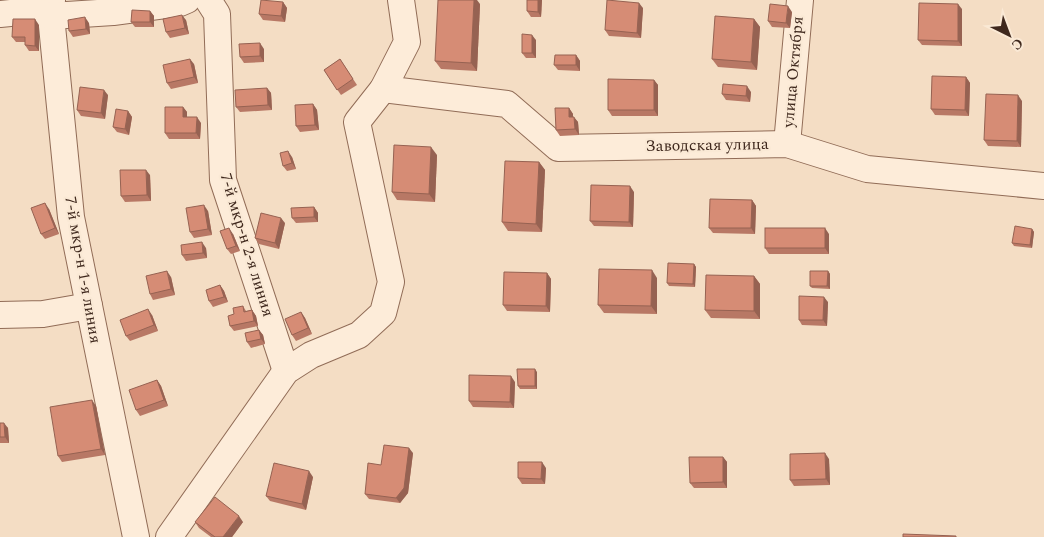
<svg xmlns="http://www.w3.org/2000/svg" width="1044" height="537" font-family="Spectral,serif">
  <rect width="100%" height="100%" fill="#f4ddc4"/>
  <g fill="none" stroke-linecap="round" stroke-linejoin="round">
    <g stroke="#916c57" stroke-width="28">
      <g id="minor">
        <path d="M 52,0 L 51,16 L 71,217 L 136,537"/>
        <path d="M 208,0 L 217,14 L 223,180 L 286,371"/>
        <path d="M 0,14 L 31,11 L 51,16 L 113,12 L 180,3 L 187,0"/>
        <path d="M 383,89 L 507,104 L 558,148 L 787,144 L 867,169 L 1044,186"/>
        <path d="M 787,144 L 800,0"/>
        <path d="M 0,315 L 43,314 L 89,306"/>
        <path d="M 169,537 L 286,371 L 311,355 L 359,335 L 383,313 L 391,282 L 357,122 L 383,89 L 407,42 L 401,0"/>
      </g>
    </g>
    <use href="#minor" stroke="#fdecd9" stroke-width="26"/>
  </g>
  <g fill="#b87865">
    <path d="M 527,0 L 542,0 L 541,17 L 531,17 L 527,11 Z"/>
    <path d="M 283,2 L 287,8 L 285,22 L 263,20 L 259,14 Z"/>
    <path d="M 480,4 L 477,71 L 441,69 L 435,61 Z"/>
    <path d="M 643,8 L 641,38 L 609,36 L 605,30 Z"/>
    <path d="M 962,9 L 962,46 L 922,45 L 918,40 Z"/>
    <path d="M 150,11 L 154,16 L 154,27 L 135,27 L 131,22 Z"/>
    <path d="M 792,12 L 790,28 L 772,27 L 768,21 Z"/>
    <path d="M 754,19 L 760,27 L 757,70 L 718,67 L 712,59 Z"/>
    <path d="M 186,20 L 189,34 L 170,38 L 166,32 Z"/>
    <path d="M 89,23 L 90,34 L 73,37 L 69,31 Z"/>
    <path d="M 39,25 L 39,51 L 29,51 L 25,45 L 25,42 L 16,42 L 12,37 Z"/>
    <path d="M 536,40 L 536,58 L 526,58 L 522,53 Z"/>
    <path d="M 264,49 L 264,62 L 244,63 L 240,57 Z"/>
    <path d="M 576,55 L 580,61 L 580,71 L 558,70 L 554,65 Z"/>
    <path d="M 340,59 L 357,85 L 341,95 L 324,70 Z"/>
    <path d="M 194,64 L 198,83 L 171,89 L 167,83 Z"/>
    <path d="M 966,77 L 970,83 L 969,116 L 935,115 L 931,109 Z"/>
    <path d="M 654,80 L 658,85 L 658,116 L 612,116 L 608,110 Z"/>
    <path d="M 267,88 L 271,93 L 272,110 L 240,112 L 236,107 Z"/>
    <path d="M 751,92 L 750,102 L 726,100 L 722,94 Z"/>
    <path d="M 108,95 L 105,119 L 81,116 L 77,110 Z"/>
    <path d="M 1022,101 L 1021,147 L 988,146 L 984,140 Z"/>
    <path d="M 313,104 L 317,110 L 319,130 L 300,132 L 296,126 Z"/>
    <path d="M 183,107 L 187,112 L 187,117 L 201,123 L 200,139 L 169,139 L 165,133 Z"/>
    <path d="M 569,108 L 573,114 L 573,117 L 578,122 L 579,135 L 560,136 L 556,130 Z"/>
    <path d="M 128,111 L 132,117 L 129,135 L 117,132 L 113,127 Z"/>
    <path d="M 437,155 L 435,202 L 397,200 L 392,192 Z"/>
    <path d="M 292,157 L 296,169 L 287,171 L 283,166 Z"/>
    <path d="M 539,162 L 545,170 L 542,232 L 508,231 L 502,222 Z"/>
    <path d="M 150,175 L 151,201 L 125,202 L 121,196 Z"/>
    <path d="M 634,192 L 633,227 L 594,226 L 590,221 Z"/>
    <path d="M 752,200 L 756,206 L 755,234 L 713,233 L 709,228 Z"/>
    <path d="M 314,207 L 318,213 L 318,222 L 296,223 L 292,218 Z"/>
    <path d="M 49,209 L 59,234 L 45,239 L 41,234 Z"/>
    <path d="M 208,211 L 212,235 L 194,238 L 190,232 Z"/>
    <path d="M 285,223 L 279,249 L 259,244 L 255,238 Z"/>
    <path d="M 1032,229 L 1034,232 L 1032,248 L 1014,246 L 1012,243 Z"/>
    <path d="M 233,234 L 240,251 L 231,254 L 227,249 Z"/>
    <path d="M 829,234 L 829,254 L 769,254 L 765,248 Z"/>
    <path d="M 206,248 L 207,258 L 186,261 L 182,255 Z"/>
    <path d="M 694,264 L 696,267 L 695,287 L 669,286 L 667,283 Z"/>
    <path d="M 828,271 L 830,274 L 830,289 L 812,288 L 810,286 Z"/>
    <path d="M 547,273 L 551,279 L 550,312 L 507,311 L 503,305 Z"/>
    <path d="M 754,276 L 760,284 L 760,319 L 711,318 L 705,310 Z"/>
    <path d="M 171,277 L 175,295 L 153,300 L 150,294 Z"/>
    <path d="M 657,278 L 657,314 L 604,313 L 598,305 Z"/>
    <path d="M 220,285 L 224,291 L 228,302 L 213,307 L 209,301 Z"/>
    <path d="M 828,302 L 827,326 L 802,325 L 799,320 Z"/>
    <path d="M 243,306 L 246,311 L 252,310 L 256,316 L 258,326 L 234,331 L 230,326 L 234,314 Z"/>
    <path d="M 301,312 L 305,318 L 312,334 L 296,341 L 292,335 Z"/>
    <path d="M 152,315 L 158,331 L 130,341 L 126,336 Z"/>
    <path d="M 259,330 L 263,335 L 265,344 L 251,348 L 247,342 Z"/>
    <path d="M 537,372 L 537,389 L 520,389 L 518,386 Z"/>
    <path d="M 157,380 L 161,386 L 168,406 L 140,416 L 136,410 Z"/>
    <path d="M 515,382 L 514,408 L 473,407 L 469,401 Z"/>
    <path d="M 96,406 L 105,455 L 62,462 L 58,456 Z"/>
    <path d="M 0,423 L 8,428 L 9,443 L 0,443 Z"/>
    <path d="M 413,453 L 408,493 L 400,503 L 369,499 L 365,494 L 381,465 Z"/>
    <path d="M 723,457 L 727,462 L 727,488 L 694,488 L 690,483 Z"/>
    <path d="M 829,459 L 830,485 L 794,486 L 790,480 Z"/>
    <path d="M 546,468 L 545,484 L 522,484 L 518,478 Z"/>
    <path d="M 313,477 L 306,510 L 270,501 L 266,496 Z"/>
    <path d="M 195,522 L 243,522 L 232,537 L 211,537 L 199,528 Z"/>
  </g>
  <g fill="#966252">
    <path d="M 474,0 L 477,0 L 480,4 L 477,71 L 471,63 Z"/>
    <path d="M 538,0 L 542,0 L 541,17 L 538,12 Z"/>
    <path d="M 283,2 L 287,8 L 285,22 L 281,16 Z"/>
    <path d="M 639,3 L 643,8 L 641,38 L 637,33 Z"/>
    <path d="M 958,4 L 962,9 L 962,46 L 958,41 Z"/>
    <path d="M 788,6 L 792,12 L 790,28 L 786,23 Z"/>
    <path d="M 150,11 L 154,16 L 154,27 L 150,22 Z"/>
    <path d="M 182,15 L 186,20 L 189,34 L 185,28 Z"/>
    <path d="M 85,17 L 89,23 L 90,34 L 86,29 Z"/>
    <path d="M 35,19 L 39,25 L 39,51 L 35,46 Z"/>
    <path d="M 754,19 L 760,27 L 757,70 L 751,62 Z"/>
    <path d="M 532,35 L 536,40 L 536,58 L 532,53 Z"/>
    <path d="M 260,43 L 264,49 L 264,62 L 260,56 Z"/>
    <path d="M 576,55 L 580,61 L 580,71 L 576,65 Z"/>
    <path d="M 190,59 L 194,64 L 198,83 L 194,77 Z"/>
    <path d="M 966,77 L 970,83 L 969,116 L 965,110 Z"/>
    <path d="M 654,80 L 658,85 L 658,116 L 654,110 Z"/>
    <path d="M 747,86 L 751,92 L 750,102 L 746,96 Z"/>
    <path d="M 267,88 L 271,93 L 272,110 L 268,105 Z"/>
    <path d="M 104,90 L 108,95 L 105,119 L 101,113 Z"/>
    <path d="M 1018,95 L 1022,101 L 1021,147 L 1017,141 Z"/>
    <path d="M 313,104 L 317,110 L 319,130 L 315,125 Z"/>
    <path d="M 183,107 L 187,112 L 187,123 L 183,117 Z"/>
    <path d="M 569,108 L 573,114 L 573,123 L 569,117 Z"/>
    <path d="M 128,111 L 132,117 L 129,135 L 125,129 Z"/>
    <path d="M 197,117 L 201,123 L 200,139 L 196,133 Z"/>
    <path d="M 574,117 L 578,122 L 579,135 L 575,129 Z"/>
    <path d="M 431,147 L 437,155 L 435,202 L 429,194 Z"/>
    <path d="M 288,151 L 292,157 L 296,169 L 292,163 Z"/>
    <path d="M 539,162 L 545,170 L 542,232 L 536,224 Z"/>
    <path d="M 146,170 L 150,175 L 151,201 L 147,195 Z"/>
    <path d="M 630,186 L 634,192 L 633,227 L 629,222 Z"/>
    <path d="M 752,200 L 756,206 L 755,234 L 751,228 Z"/>
    <path d="M 45,203 L 49,209 L 59,234 L 55,228 Z"/>
    <path d="M 204,205 L 208,211 L 212,235 L 208,229 Z"/>
    <path d="M 314,207 L 318,213 L 318,222 L 314,217 Z"/>
    <path d="M 281,218 L 285,223 L 279,249 L 275,243 Z"/>
    <path d="M 229,228 L 233,234 L 240,251 L 236,246 Z"/>
    <path d="M 825,228 L 829,234 L 829,254 L 825,248 Z"/>
    <path d="M 1032,229 L 1034,232 L 1032,248 L 1030,245 Z"/>
    <path d="M 202,242 L 206,248 L 207,258 L 203,253 Z"/>
    <path d="M 694,264 L 696,267 L 695,287 L 693,284 Z"/>
    <path d="M 652,270 L 657,278 L 657,314 L 651,306 Z"/>
    <path d="M 167,271 L 171,277 L 175,295 L 171,289 Z"/>
    <path d="M 828,271 L 830,274 L 830,289 L 827,286 Z"/>
    <path d="M 547,273 L 551,279 L 550,312 L 546,306 Z"/>
    <path d="M 754,276 L 760,284 L 760,319 L 754,311 Z"/>
    <path d="M 220,285 L 224,291 L 228,302 L 224,297 Z"/>
    <path d="M 824,297 L 828,302 L 827,326 L 823,320 Z"/>
    <path d="M 148,309 L 152,315 L 158,331 L 154,325 Z"/>
    <path d="M 252,310 L 256,316 L 258,326 L 254,321 Z"/>
    <path d="M 301,312 L 305,318 L 312,334 L 308,328 Z"/>
    <path d="M 259,330 L 263,335 L 265,344 L 261,339 Z"/>
    <path d="M 535,369 L 537,372 L 537,389 L 535,386 Z"/>
    <path d="M 511,376 L 515,382 L 514,408 L 510,402 Z"/>
    <path d="M 157,380 L 161,386 L 168,406 L 164,400 Z"/>
    <path d="M 92,400 L 96,406 L 105,455 L 101,449 Z"/>
    <path d="M 4,423 L 8,428 L 9,443 L 5,437 Z"/>
    <path d="M 409,448 L 413,453 L 408,493 L 400,503 L 396,498 Z"/>
    <path d="M 825,453 L 829,459 L 830,485 L 826,479 Z"/>
    <path d="M 723,457 L 727,462 L 727,488 L 723,482 Z"/>
    <path d="M 542,462 L 546,468 L 545,484 L 541,479 Z"/>
    <path d="M 309,471 L 313,477 L 306,510 L 302,504 Z"/>
    <path d="M 239,516 L 243,522 L 232,537 L 223,537 Z"/>
  </g>
  <g fill="#d68c75" stroke="#966252">
    <path d="M 261,0 L 283,2 L 281,16 L 259,14 Z"/>
    <path d="M 438,0 L 474,0 L 471,63 L 435,61 Z"/>
    <path d="M 527,0 L 538,0 L 538,12 L 527,11 Z"/>
    <path d="M 607,0 L 639,3 L 637,33 L 605,30 Z"/>
    <path d="M 919,3 L 958,4 L 958,41 L 918,40 Z"/>
    <path d="M 770,4 L 788,6 L 786,23 L 768,21 Z"/>
    <path d="M 132,10 L 150,11 L 150,22 L 131,22 Z"/>
    <path d="M 182,15 L 185,28 L 166,32 L 163,19 Z"/>
    <path d="M 715,16 L 754,19 L 751,62 L 712,59 Z"/>
    <path d="M 85,17 L 86,29 L 69,31 L 68,20 Z"/>
    <path d="M 13,19 L 35,19 L 35,46 L 25,45 L 25,37 L 12,37 Z"/>
    <path d="M 522,34 L 532,35 L 532,53 L 522,53 Z"/>
    <path d="M 260,43 L 260,56 L 240,57 L 239,44 Z"/>
    <path d="M 555,55 L 576,55 L 576,65 L 554,65 Z"/>
    <path d="M 190,59 L 194,77 L 167,83 L 163,65 Z"/>
    <path d="M 340,59 L 353,79 L 337,90 L 324,70 Z"/>
    <path d="M 932,76 L 966,77 L 965,110 L 931,109 Z"/>
    <path d="M 608,79 L 654,80 L 654,110 L 608,110 Z"/>
    <path d="M 723,84 L 747,86 L 746,96 L 722,94 Z"/>
    <path d="M 80,87 L 104,90 L 101,113 L 77,110 Z"/>
    <path d="M 267,88 L 268,105 L 236,107 L 235,90 Z"/>
    <path d="M 986,94 L 1018,95 L 1017,141 L 984,140 Z"/>
    <path d="M 313,104 L 315,125 L 296,126 L 295,105 Z"/>
    <path d="M 165,107 L 183,107 L 183,117 L 197,117 L 196,133 L 165,133 Z"/>
    <path d="M 555,108 L 569,108 L 569,117 L 574,117 L 575,129 L 556,130 Z"/>
    <path d="M 116,109 L 128,111 L 125,129 L 113,127 Z"/>
    <path d="M 394,145 L 431,147 L 429,194 L 392,192 Z"/>
    <path d="M 288,151 L 292,163 L 283,166 L 280,153 Z"/>
    <path d="M 505,161 L 539,162 L 536,224 L 502,222 Z"/>
    <path d="M 120,170 L 146,170 L 147,195 L 121,196 Z"/>
    <path d="M 591,185 L 630,186 L 629,222 L 590,221 Z"/>
    <path d="M 710,199 L 752,200 L 751,228 L 709,228 Z"/>
    <path d="M 45,203 L 55,228 L 41,234 L 31,208 Z"/>
    <path d="M 204,205 L 208,229 L 190,232 L 186,208 Z"/>
    <path d="M 314,207 L 314,217 L 292,218 L 291,208 Z"/>
    <path d="M 261,213 L 281,218 L 275,243 L 255,238 Z"/>
    <path d="M 1015,226 L 1032,229 L 1030,245 L 1012,243 Z"/>
    <path d="M 229,228 L 236,246 L 227,249 L 220,231 Z"/>
    <rect x="765" y="228" width="60" height="20"/>
    <path d="M 202,242 L 203,253 L 182,255 L 181,245 Z"/>
    <path d="M 668,263 L 694,264 L 693,284 L 667,283 Z"/>
    <path d="M 599,269 L 652,270 L 651,306 L 598,305 Z"/>
    <path d="M 167,271 L 171,289 L 150,294 L 146,276 Z"/>
    <path d="M 810,271 L 828,271 L 827,286 L 810,286 Z"/>
    <path d="M 504,272 L 547,273 L 546,306 L 503,305 Z"/>
    <path d="M 706,275 L 754,276 L 754,311 L 705,310 Z"/>
    <path d="M 220,285 L 224,297 L 209,301 L 206,290 Z"/>
    <path d="M 799,296 L 824,297 L 823,320 L 799,320 Z"/>
    <path d="M 243,306 L 244,312 L 252,310 L 254,321 L 230,326 L 228,316 L 234,314 L 233,308 Z"/>
    <path d="M 148,309 L 154,325 L 126,336 L 120,320 Z"/>
    <path d="M 301,312 L 308,328 L 292,335 L 285,319 Z"/>
    <path d="M 259,330 L 261,339 L 247,342 L 245,333 Z"/>
    <path d="M 517,369 L 535,369 L 535,386 L 518,386 Z"/>
    <path d="M 469,375 L 511,376 L 510,402 L 469,401 Z"/>
    <path d="M 157,380 L 164,400 L 136,410 L 129,390 Z"/>
    <path d="M 92,400 L 101,449 L 58,456 L 50,407 Z"/>
    <path d="M 0,423 L 4,423 L 5,437 L 0,437 Z"/>
    <path d="M 384,445 L 409,448 L 404,488 L 396,498 L 365,494 L 368,463 L 381,465 Z"/>
    <path d="M 825,453 L 826,479 L 790,480 L 790,454 Z"/>
    <path d="M 689,457 L 723,457 L 723,482 L 690,483 Z"/>
    <path d="M 518,462 L 542,462 L 541,479 L 518,478 Z"/>
    <path d="M 274,463 L 309,471 L 302,504 L 266,496 Z"/>
    <path d="M 215,497 L 239,516 L 223,537 L 215,537 L 195,522 Z"/>
    <path d="M 903,534 L 956,536 L 956,537 L 903,537 Z"/>
  </g>
  <g text-anchor="middle" dominant-baseline="central" stroke-width="4.5" stroke-linejoin="round" paint-order="stroke">
    <g font-size="16" fill="#3f281d" stroke="#fae9d5">
      <text transform="translate(793 72) rotate(-85)">улица Октября</text>
      <text transform="translate(707 145) rotate(-1)">Заводская улица</text>
      <text transform="translate(247 245) rotate(73)">7-й мкр-н 2-я линия</text>
      <text transform="translate(83 270) rotate(80)">7-й мкр-н 1-я линия</text>
    </g>
  </g>
  <g transform="translate(1009 35) rotate(138)" stroke="#fae9d5" stroke-width="4" paint-order="stroke">
  <path d="M0-4L9 19L0 12L-9 19Z" fill="#3f281d"/>
  <text y="-8" font-size="14" font-weight="bold" text-anchor="middle" fill="#3f281d">С</text>
  </g>
</svg>
